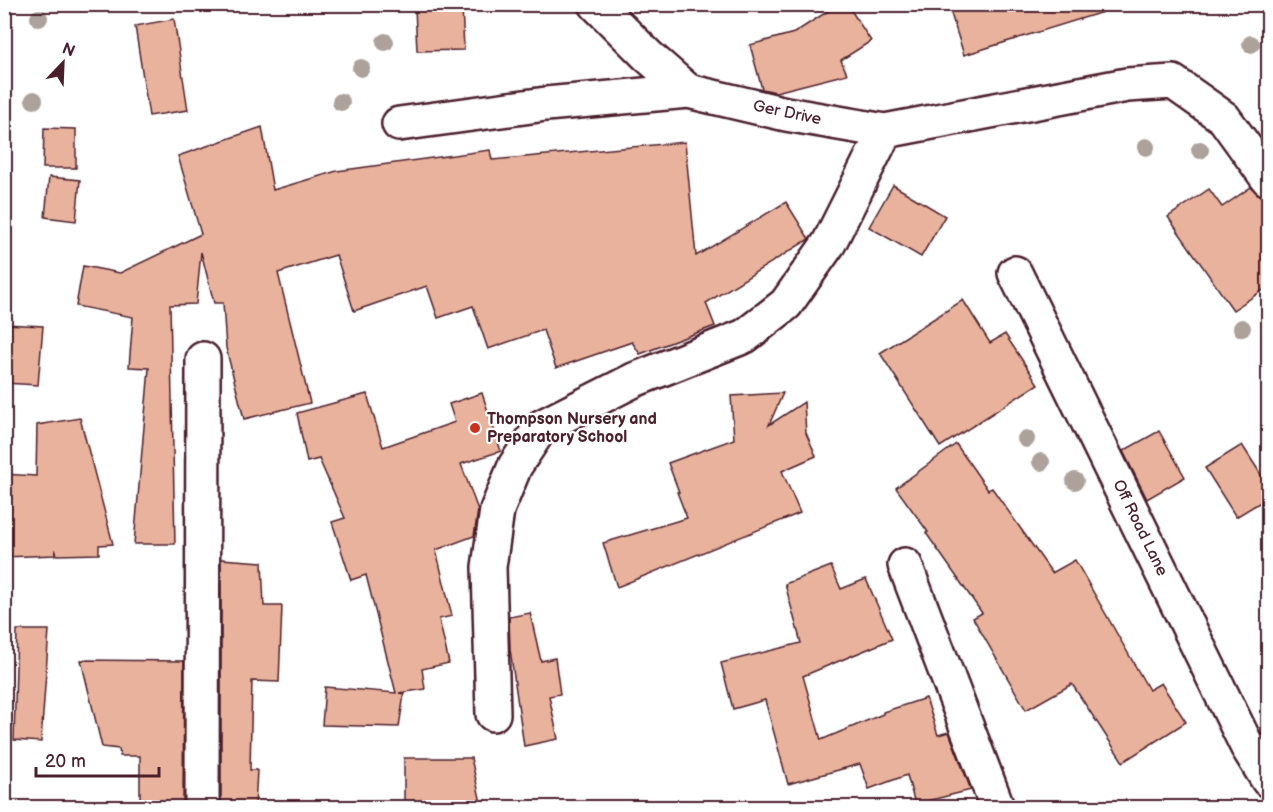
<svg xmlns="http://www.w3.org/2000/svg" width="1273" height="812" font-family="'Balsamiq Sans',sans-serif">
  <rect width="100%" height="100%" fill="#fff"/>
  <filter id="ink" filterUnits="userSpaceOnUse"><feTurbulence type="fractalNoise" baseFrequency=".0167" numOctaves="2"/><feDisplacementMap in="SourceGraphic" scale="12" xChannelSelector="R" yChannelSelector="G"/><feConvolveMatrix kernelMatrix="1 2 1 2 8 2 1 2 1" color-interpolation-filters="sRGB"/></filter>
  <g filter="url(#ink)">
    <g fill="#e8b29c" stroke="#4a1f2b" stroke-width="1.5">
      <path d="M 839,4 L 847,4 L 871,41 L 841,60 L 847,74 L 776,92 L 762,89 L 750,45 L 794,33 Z"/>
      <path d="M 948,4 L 1102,4 L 1103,12 L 964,55 Z"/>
      <path d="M 462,5 L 464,50 L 417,51 L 415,8 Z"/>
      <path d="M 174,19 L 188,110 L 149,116 L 135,26 Z"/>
      <path d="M 262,127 L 273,190 L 337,171 L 490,150 L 492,160 L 685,142 L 696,256 L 786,202 L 809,239 L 706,303 L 715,326 L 640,354 L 632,342 L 556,368 L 543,330 L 488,349 L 473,306 L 438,318 L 427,286 L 354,311 L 336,255 L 278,273 L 310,403 L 244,419 L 226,348 L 223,303 L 214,303 L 201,252 L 196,304 L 170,305 L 175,544 L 134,544 L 149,368 L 129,367 L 133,317 L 76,306 L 83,266 L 120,273 L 201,234 L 178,156 Z"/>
      <path d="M 44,128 L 76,129 L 76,168 L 43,168 Z"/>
      <path d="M 49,177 L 80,180 L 76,221 L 45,217 Z"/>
      <path d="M 893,185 L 945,216 L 921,257 L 869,227 Z"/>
      <path d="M 1251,187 L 1260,196 L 1263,197 L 1269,204 L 1269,286 L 1233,310 L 1168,217 L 1209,189 L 1222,207 Z"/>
      <path d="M 963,300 L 990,343 L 1005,334 L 1038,384 L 940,447 L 880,353 Z"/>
      <path d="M 4,324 L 43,326 L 38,385 L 4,383 Z"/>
      <path d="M 482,393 L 501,451 L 461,464 L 478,510 L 474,536 L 436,550 L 452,616 L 439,619 L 449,663 L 422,669 L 425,689 L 399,693 L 404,694 L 399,727 L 322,725 L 325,687 L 396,693 L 366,575 L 351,580 L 332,522 L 345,518 L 319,459 L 307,462 L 297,413 L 367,394 L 383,447 L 455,422 L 449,404 Z"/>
      <path d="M 783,393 L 769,425 L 804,402 L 806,433 L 816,456 L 782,471 L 800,513 L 617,587 L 603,543 L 687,518 L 677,492 L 679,492 L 668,463 L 734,439 L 731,396 Z"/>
      <path d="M 80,418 L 113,544 L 99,545 L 99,554 L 57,555 L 55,549 L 55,555 L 4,557 L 4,474 L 36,476 L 37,425 Z"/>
      <path d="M 1159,431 L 1185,477 L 1147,499 L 1123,451 Z"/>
      <path d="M 956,444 L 988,490 L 992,488 L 1052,573 L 1075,560 L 1149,690 L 1161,683 L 1186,722 L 1123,762 L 1072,684 L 1026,710 L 973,618 L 982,613 L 926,533 L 928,532 L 896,488 Z"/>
      <path d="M 1242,445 L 1269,487 L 1269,497 L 1236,517 L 1205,468 Z"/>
      <path d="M 221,559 L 262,562 L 264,606 L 282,606 L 279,682 L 252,681 L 250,770 L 257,770 L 255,807 L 221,807 Z"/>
      <path d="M 831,566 L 841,589 L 866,579 L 892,639 L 803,676 L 821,740 L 883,714 L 883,712 L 926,698 L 938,735 L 949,732 L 971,790 L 915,804 L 907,775 L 869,789 L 860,764 L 788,784 L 765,700 L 733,709 L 721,663 L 801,643 L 785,584 Z"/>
      <path d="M 530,613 L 541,661 L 555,658 L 560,694 L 549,696 L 558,739 L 524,746 L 510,649 L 509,617 Z"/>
      <path d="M 17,630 L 49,630 L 41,742 L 14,740 Z"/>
      <path d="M 81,660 L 184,661 L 183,804 L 140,803 L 140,756 L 120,756 L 119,749 L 102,747 Z"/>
      <path d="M 404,758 L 471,758 L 482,807 L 404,807 Z"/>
    </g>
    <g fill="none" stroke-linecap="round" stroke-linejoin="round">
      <g stroke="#4a1f2b" stroke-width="38">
        <g id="minor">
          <path d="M 596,4 L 648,56 L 688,91"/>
          <path d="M 399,124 L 546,104 L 688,91 L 786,114 L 885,131 L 1127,85 L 1173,82 L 1224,118 L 1268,179"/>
          <path d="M 1015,273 L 1247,746 L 1268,780"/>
          <path d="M 905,565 L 995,801 L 996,808"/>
          <path d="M 493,714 L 489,567 L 497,510 L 515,466 L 541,427 L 634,380 L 745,336 L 786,304 L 829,243 L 885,131"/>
          <path d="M 202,808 L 203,359"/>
        </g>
      </g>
      <use href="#minor" stroke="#fff" stroke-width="33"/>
    </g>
    <g fill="#aca29b">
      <circle cx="39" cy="18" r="9"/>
      <circle cx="385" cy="42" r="9"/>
      <circle cx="1251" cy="44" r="9"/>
      <circle cx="361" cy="68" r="9"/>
      <circle cx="34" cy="100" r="9"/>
      <circle cx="341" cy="102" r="9"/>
      <circle cx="1146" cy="147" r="9"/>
      <circle cx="1200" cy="150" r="9"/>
      <circle cx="1242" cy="328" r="9"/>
      <circle cx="1026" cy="439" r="9"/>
      <circle cx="1041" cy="462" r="9"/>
      <circle cx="1075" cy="481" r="9"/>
    </g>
  </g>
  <circle fill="#c8321e" stroke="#fff" stroke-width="2" cx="475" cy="428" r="6"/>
  <g text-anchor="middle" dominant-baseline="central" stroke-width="4.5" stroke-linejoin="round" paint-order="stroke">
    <g font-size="16" fill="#4a1f2b" stroke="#fff">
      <text transform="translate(787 113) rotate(12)">Ger Drive</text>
      <text transform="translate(1140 528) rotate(64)">Off Road Lane</text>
    </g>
    <g font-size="16" font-weight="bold" fill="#4a1f2b" stroke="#fff" text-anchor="start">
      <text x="487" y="419">Thompson Nursery and<tspan x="487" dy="18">Preparatory School</tspan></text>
    </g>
  </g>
  <rect width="1273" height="812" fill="none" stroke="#fff" stroke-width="24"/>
  <rect x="12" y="12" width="1249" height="788" fill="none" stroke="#4a1f2b" stroke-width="2" filter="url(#ink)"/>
  <g transform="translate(63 63) rotate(23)" stroke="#ffffff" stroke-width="4.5" paint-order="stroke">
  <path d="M0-4.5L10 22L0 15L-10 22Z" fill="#4a1f2b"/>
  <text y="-9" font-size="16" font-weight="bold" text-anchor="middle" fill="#4a1f2b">N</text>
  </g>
  <path d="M36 767v9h123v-9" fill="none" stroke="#4a1f2b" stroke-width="3"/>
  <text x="45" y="767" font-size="18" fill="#4a1f2b" stroke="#ffffff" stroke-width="4.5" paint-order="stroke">20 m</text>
</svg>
